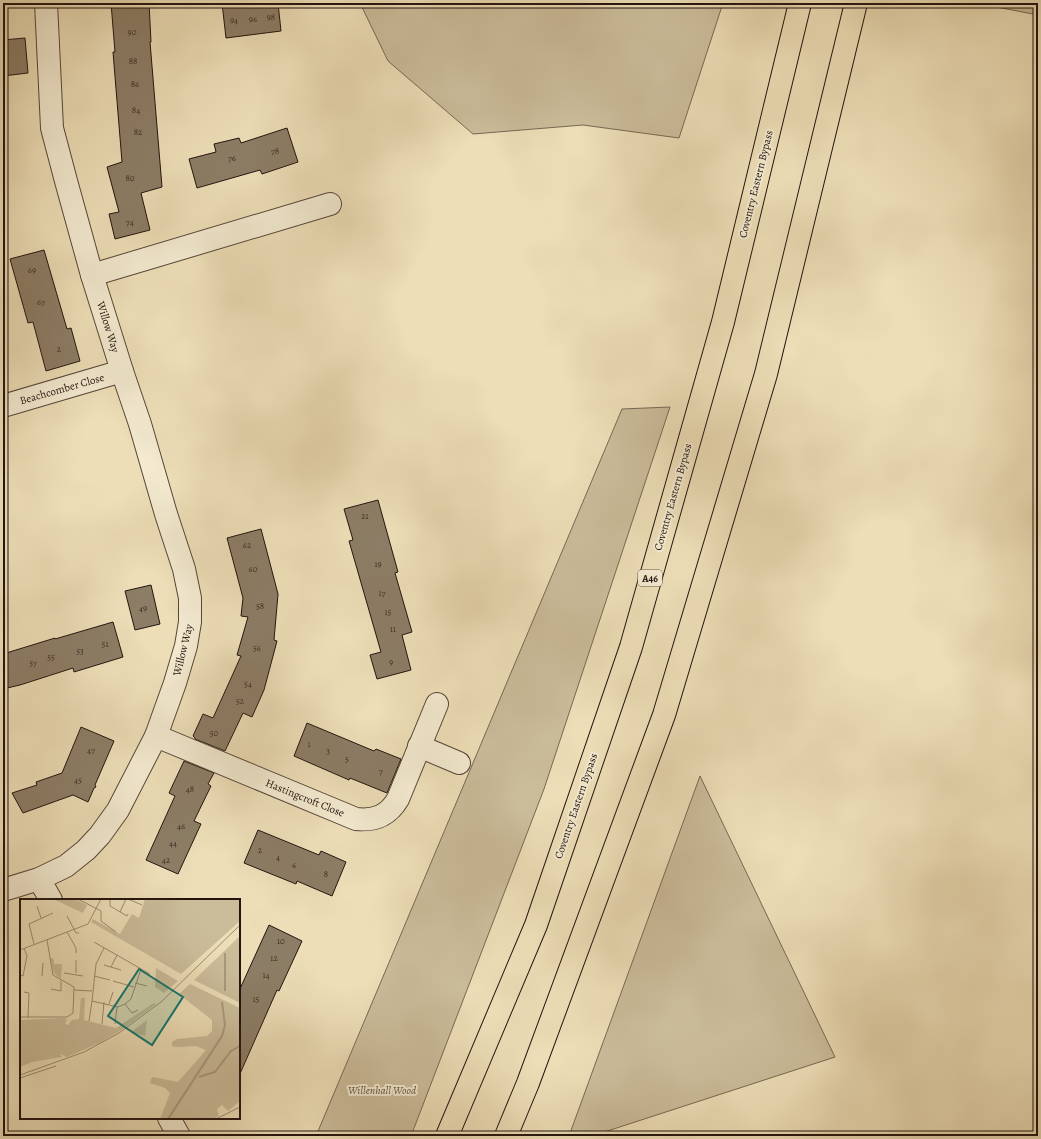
<svg xmlns="http://www.w3.org/2000/svg" width="1041" height="1139" font-family="Alegreya,serif">
  <rect width="100%" height="100%" fill="#eddeb7"/>
  <filter id="stains"><feTurbulence type="fractalNoise" baseFrequency=".005" numOctaves="4"/><feColorMatrix values="0 0 0 0 .2 0 0 0 0 .09 0 0 0 0 .02 0 0 0 .5 -.17"/></filter>
  <radialGradient id="worn" r=".72"><stop offset=".6" stop-color="#630" stop-opacity="0"/><stop offset="1" stop-color="#630" stop-opacity=".3"/></radialGradient>
  <g fill="#cbbc9a" stroke="#776854">
    <path d="M 360,3 L 723,3 L 679,138 L 583,125 L 473,134 L 388,61 Z"/>
    <path d="M 976,3 L 1038,3 L 1038,15 Z"/>
    <path d="M 670,407 L 544,789 L 411,1136 L 316,1136 L 622,409 Z"/>
    <path d="M 700,776 L 835,1057 L 592,1136 L 569,1136 Z"/>
  </g>
  <g fill="#8c7d66" stroke="#23140f">
    <path d="M 111,3 L 149,3 L 151,42 L 150,42 L 162,187 L 141,193 L 150,230 L 115,239 L 109,214 L 119,212 L 107,167 L 122,162 L 113,52 L 115,52 Z"/>
    <path d="M 222,3 L 278,3 L 281,31 L 226,38 Z"/>
    <path d="M 25,38 L 28,73 L 3,76 L 3,40 Z"/>
    <path d="M 287,128 L 298,162 L 262,174 L 260,170 L 197,188 L 189,159 L 216,152 L 214,144 L 239,138 L 241,143 Z"/>
    <path d="M 44,250 L 67,329 L 71,328 L 80,361 L 46,371 L 33,322 L 28,323 L 10,259 Z"/>
    <path d="M 378,500 L 398,572 L 395,573 L 412,632 L 402,635 L 411,670 L 377,679 L 370,655 L 381,652 L 349,541 L 353,540 L 344,509 Z"/>
    <path d="M 261,529 L 278,594 L 274,640 L 277,641 L 264,690 L 252,717 L 243,713 L 225,751 L 195,739 L 195,738 L 193,736 L 203,714 L 213,718 L 241,656 L 237,655 L 248,617 L 241,616 L 243,598 L 227,538 Z"/>
    <path d="M 151,585 L 160,624 L 135,630 L 125,591 Z"/>
    <path d="M 113,622 L 123,657 L 74,672 L 73,668 L 20,685 L 3,689 L 3,654 L 55,638 L 55,639 Z"/>
    <path d="M 307,723 L 374,751 L 376,749 L 401,759 L 387,793 L 350,778 L 349,780 L 294,756 Z"/>
    <path d="M 81,727 L 114,741 L 95,785 L 96,787 L 94,788 L 88,802 L 73,795 L 23,813 L 12,793 L 37,785 L 36,782 L 62,773 Z"/>
    <path d="M 184,761 L 214,773 L 208,784 L 211,786 L 194,821 L 201,824 L 178,874 L 146,860 L 175,796 L 169,793 Z"/>
    <path d="M 258,830 L 319,855 L 321,851 L 346,862 L 332,896 L 297,881 L 296,884 L 244,863 Z"/>
    <path d="M 269,925 L 302,941 L 279,991 L 277,990 L 239,1076 L 239,991 Z"/>
  </g>
  <g fill="none" stroke-linecap="round" stroke-linejoin="round">
    <g stroke="#564639" stroke-width="24">
      <g id="minor">
        <path d="M 92,275 L 330,204"/>
        <path d="M 3,406 L 122,371"/>
        <path d="M 156,736 L 356,819 C 375,821 388,816 398,799 L 437,704"/>
        <path d="M 419,746 L 459,763"/>
        <path d="M 39,879 L 51,900"/>
        <path d="M 3,890 L 39,879 L 66,866 L 86,850 L 100,835 L 118,810 L 156,736 L 175,683 L 186,646 L 190,622 L 190,598 L 184,569 L 166,514 L 140,424 L 122,371 L 92,275 L 66,181 L 52,128 L 46,3"/>
        <path d="M 169,1118 L 179,1136"/>
      </g>
    </g>
    <g stroke="#23140f" stroke-width="24">
      <g id="trunk">
        <path d="M 447,1136 L 536,925 L 631,647 L 723,322 L 800,3"/>
        <path d="M 506,1136 L 528,1083 L 664,715 L 766,374 L 856,3"/>
      </g>
    </g>
    <use href="#minor" stroke="#f3ead0" stroke-width="22"/>
    <use href="#trunk" stroke="#eddeb7" stroke-width="22"/>
  </g>
  <g text-anchor="middle" dominant-baseline="central" stroke-width="4" stroke-linejoin="round" paint-order="stroke">
    <g font-size="9" fill="#3d2e25">
      <text x="271" y="17">98</text>
      <text x="253" y="19">96</text>
      <text x="234" y="20">94</text>
      <text x="132" y="32">90</text>
      <text x="133" y="61">88</text>
      <text x="135" y="84">86</text>
      <text x="136" y="110">84</text>
      <text x="138" y="132">82</text>
      <text x="275" y="151">78</text>
      <text x="232" y="158">76</text>
      <text x="130" y="178">80</text>
      <text x="130" y="222">74</text>
      <text x="32" y="270">69</text>
      <text x="41" y="302">67</text>
      <text x="59" y="349">2</text>
      <text x="365" y="516">21</text>
      <text x="247" y="545">62</text>
      <text x="378" y="564">19</text>
      <text x="253" y="569">60</text>
      <text x="382" y="593">17</text>
      <text x="260" y="606">58</text>
      <text x="143" y="608">49</text>
      <text x="388" y="612">15</text>
      <text x="393" y="629">11</text>
      <text x="105" y="644">51</text>
      <text x="257" y="648">56</text>
      <text x="80" y="651">53</text>
      <text x="51" y="657">55</text>
      <text x="391" y="662">9</text>
      <text x="33" y="663">57</text>
      <text x="248" y="684">54</text>
      <text x="240" y="701">52</text>
      <text x="214" y="733">50</text>
      <text x="309" y="744">1</text>
      <text x="91" y="750">47</text>
      <text x="328" y="751">3</text>
      <text x="347" y="759">5</text>
      <text x="381" y="771">7</text>
      <text x="78" y="780">45</text>
      <text x="190" y="789">48</text>
      <text x="181" y="826">46</text>
      <text x="173" y="843">44</text>
      <text x="260" y="850">2</text>
      <text x="278" y="857">4</text>
      <text x="166" y="860">42</text>
      <text x="294" y="865">6</text>
      <text x="326" y="874">8</text>
      <text x="281" y="941">10</text>
      <text x="274" y="958">12</text>
      <text x="266" y="975">14</text>
      <text x="256" y="999">15</text>
    </g>
    <rect fill="#f3ead0" stroke="#615449" stroke-width="1" x="638" y="570" width="24" height="16" rx="3"/>
    <g font-size="10" font-weight="bold" fill="#23140f">
      <text x="650" y="578">A46</text>
    </g>
    <g font-size="11" fill="#23140f" stroke="#f3ead0">
      <text transform="translate(756 184) rotate(-76)">Coventry Eastern Bypass</text>
      <text transform="translate(108 327) rotate(73)">Willow Way</text>
      <text transform="translate(62 389) rotate(-16)">Beachcomber Close</text>
      <text transform="translate(673 497) rotate(-74)">Coventry Eastern Bypass</text>
      <text transform="translate(183 650) rotate(-76)">Willow Way</text>
      <text transform="translate(305 798) rotate(22)">Hastingcroft Close</text>
      <text transform="translate(576 806) rotate(-71)">Coventry Eastern Bypass</text>
    </g>
    <g font-size="11" font-style="italic" fill="#5e4f40" stroke="#f3ead0">
      <text x="382" y="1090">Willenhall Wood</text>
    </g>
  </g>
  <g transform="translate(20 899)">
    <rect width="220" height="220" fill="#eddeb7"/>
    <path d="M 33,0 L 55,0 L 67,6 L 63,14 ZM 125,0 L 220,0 L 220,22 L 161,75 L 71,23 L 73,20 L 100,35 L 112,15 L 119,19 ZM 220,37 L 219,89 L 220,104 L 174,81 ZM 30,59 L 34,60 L 34,65 L 42,65 L 41,80 L 34,74 ZM 136,69 L 158,82 L 144,94 L 135,88 ZM 170,85 L 220,109 L 220,202 L 208,212 L 202,206 L 197,210 L 199,217 L 194,220 L 140,220 L 150,194 L 145,189 L 130,184 L 131,180 L 133,178 L 158,183 L 186,151 L 176,147 L 159,148 L 152,147 L 152,143 L 157,140 L 187,137 L 192,132 L 192,121 L 159,95 ZM 61,99 L 65,99 L 64,121 L 96,129 L 134,104 L 136,105 L 100,132 L 79,144 L 47,158 L 40,155 L 42,158 L 12,163 L 0,168 L 0,121 L 44,119 L 47,120 L 45,125 L 48,126 L 52,121 L 59,120 ZM 127,121 L 125,137 L 111,133 Z" fill="#cbbc9a"/>
    <path fill="none" stroke="#a8997e" stroke-width="2" d="M 205,92 L 205,54M 179,178 L 195,173 L 211,152 L 220,147M 148,220 L 202,137 L 205,126 L 202,103"/>
    <path fill="none" stroke="#9c8d74" stroke-width="1" d="M 58,0 L 81,12 L 81,22 L 96,33M 90,0 L 90,7 L 107,17 L 108,15M 108,0 L 122,6M 17,7 L 21,19M 100,13 L 106,0M 47,17 L 56,34 L 59,34M 47,33 L 56,49 L 56,54M 74,43 L 130,75M 14,45 L 9,25 L 33,14M 84,49 L 76,65 L 72,102 L 98,108 L 105,105 L 111,100 L 121,70M 0,51 L 68,25 L 81,0M 84,66 L 101,71M 91,68 L 97,56M 44,74 L 63,77M 56,74 L 56,61M 0,76 L 3,77 L 7,57 L 4,49M 22,77 L 23,64M 74,77 L 90,81M 93,82 L 114,88M 115,84 L 127,87M 31,90 L 41,92 L 41,82M 54,91 L 72,92M 4,93 L 9,94 L 8,119M 89,105 L 93,93M 105,105 L 112,114 L 118,111M 0,118 L 47,118 L 53,114 L 54,88 L 33,76 L 27,41M 69,122 L 72,102M 82,125 L 84,103M 95,125 L 97,108M 0,176 L 64,153 L 99,134 L 141,103 L 220,26M 0,179 L 36,167M 196,220 L 220,208"/>
    <path fill="#0f766e" fill-opacity="0.15" stroke="#0f766e" stroke-width="2" d="M 119,70 L 163,98 L 132,146 L 88,117 Z"/>
    <rect width="220" height="220" fill="none" stroke="#23140f" stroke-width="2"/>
  </g>
  <rect width="1041" height="1139" fill="none" stroke="#eddeb7" stroke-width="16"/>
  <rect x="4" y="4" width="1033" height="1131" fill="none" stroke="#23140f" stroke-width="2"/>
  <rect x="8" y="8" width="1025" height="1123" fill="none" stroke="#23140f"/>
  <rect width="100%" height="100%" filter="url(#stains)"/>
  <rect width="100%" height="100%" fill="url(#worn)"/>
</svg>
